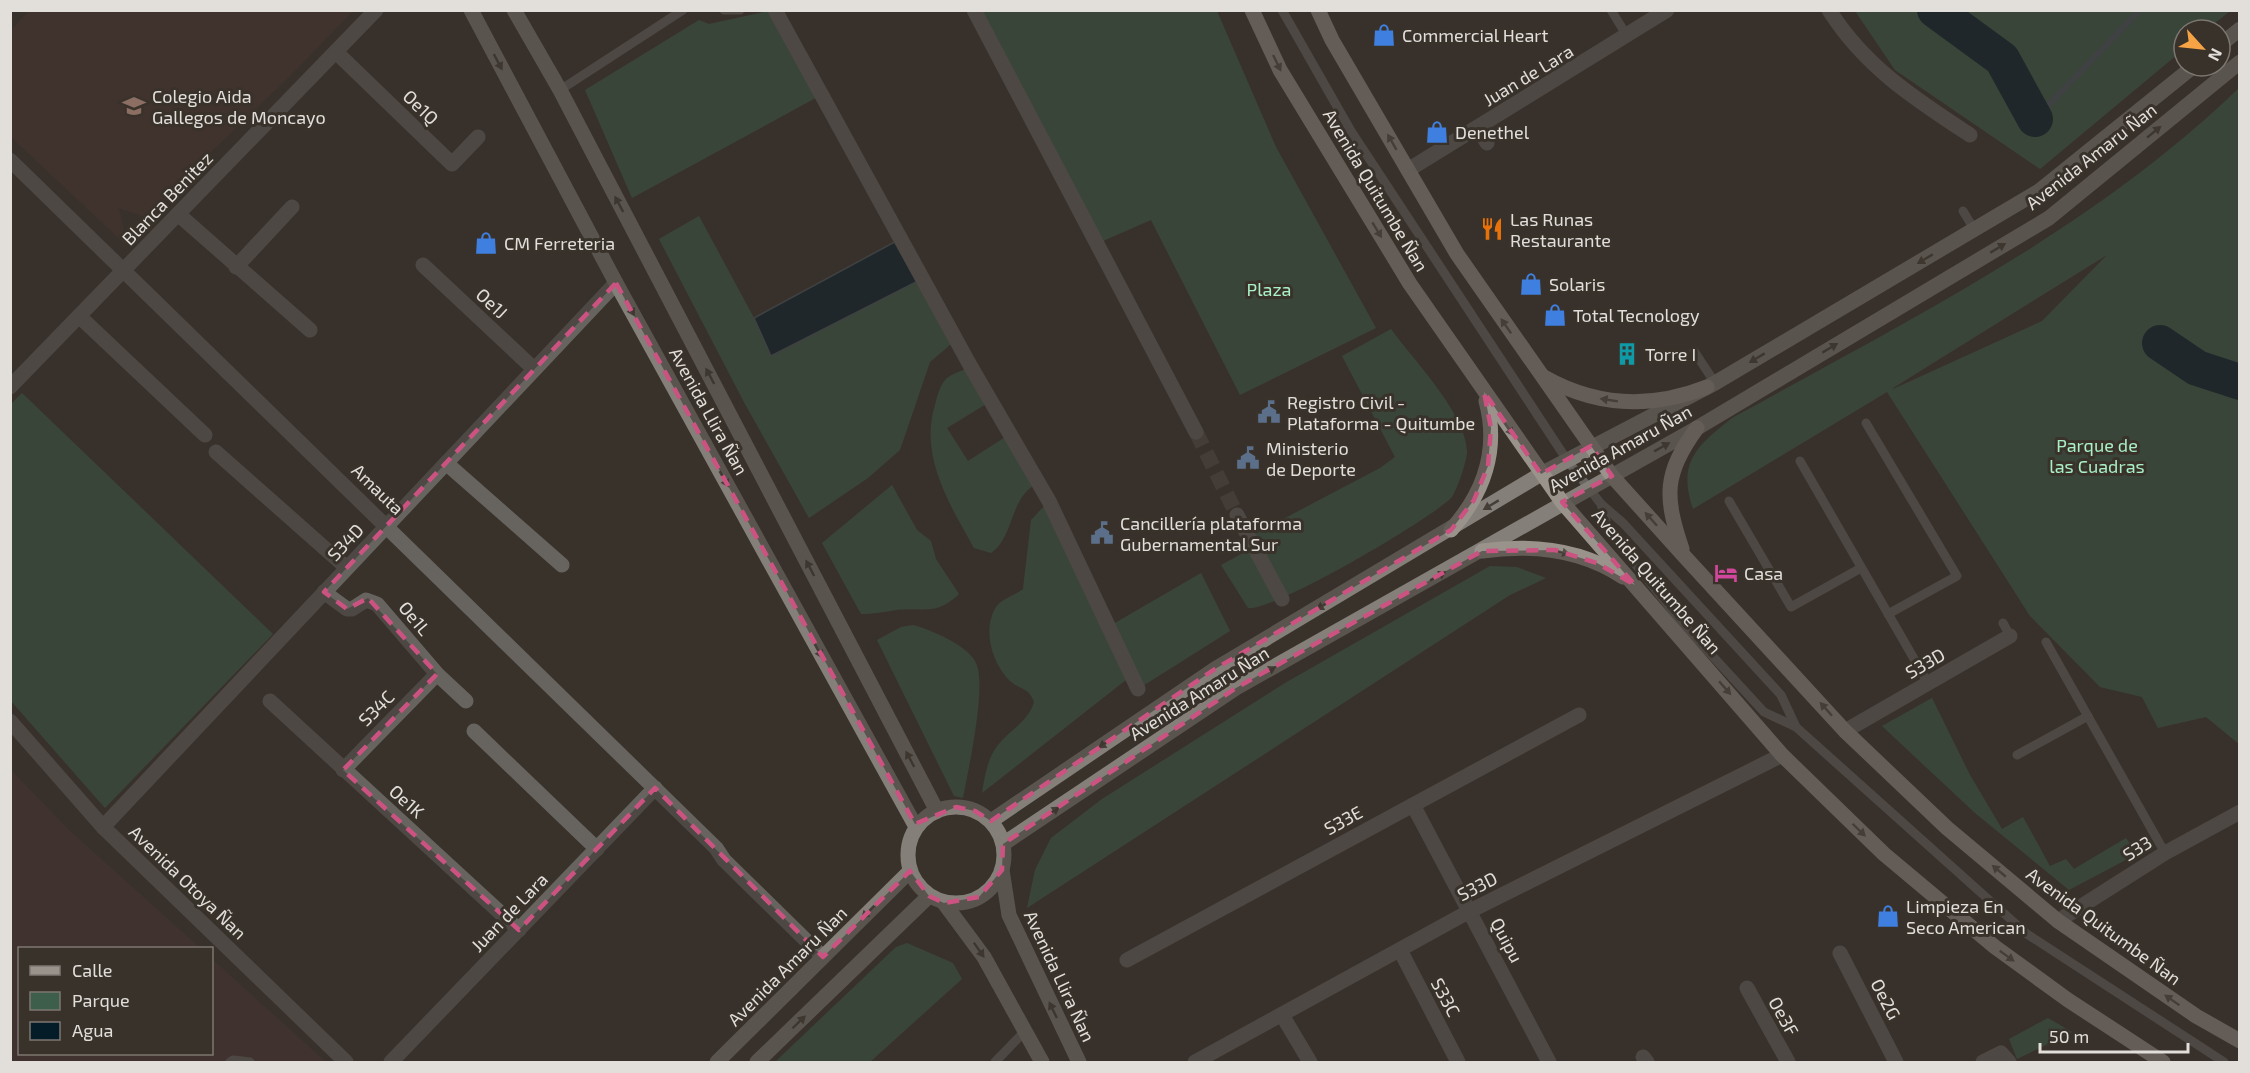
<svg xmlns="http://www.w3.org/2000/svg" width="2250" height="1073" font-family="'Exo 2',sans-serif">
  <rect width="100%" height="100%" fill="#39322b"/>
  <path fill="#4a3533" d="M 10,769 L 69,830 L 200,948 L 20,948 L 20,1054 L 212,1054 L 212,959 L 326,1062 L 11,1062 Z"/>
  <path fill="#4a3631" d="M 29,11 L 29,10 L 353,11 L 291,75 L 188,174 L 148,218 L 119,208 L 127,246 L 11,137 L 11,30 Z"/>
  <g fill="#3c5e4a" fill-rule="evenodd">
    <path d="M 768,11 L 823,94 L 632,198 L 585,90 L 699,20 L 709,24 Z"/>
    <path d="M 977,11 L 1217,11 L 1276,147 L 1376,328 L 1240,395 L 1151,220 L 1103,241 Z"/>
    <path d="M 1855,11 L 2230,11 L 2206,30 L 2184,30 L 2184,49 L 2040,169 L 1895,70 Z"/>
    <path d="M 2239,88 L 2239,744 L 2206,717 L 2158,728 L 2142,697 L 2100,687 L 2030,616 L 1887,392 L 1693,509 C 1677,462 1697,446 1732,418 C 1909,320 2093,229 2239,88 ZM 2107,255 L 2042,321 L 1893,389 L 1893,388 Z"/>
    <path d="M 699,216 L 754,318 L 772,356 L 924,278 L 957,339 L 930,362 L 900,450 L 868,478 L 809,518 L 745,404 L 659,239 Z"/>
    <path d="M 1391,329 C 1414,361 1465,412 1467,451 C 1468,458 1456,493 1451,498 C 1429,520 1273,612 1248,608 L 1221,565 L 1254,547 L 1249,537 L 1380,468 L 1395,457 L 1342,356 Z"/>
    <path d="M 971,367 L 991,401 L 947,428 L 968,461 L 1010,434 L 1039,483 C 1009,495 1015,537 991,553 L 974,548 C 950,505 919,456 935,405 C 937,397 940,385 946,379 C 951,374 964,370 971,367 Z"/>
    <path d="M 22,393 L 273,634 L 105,808 L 11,701 L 10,405 Z"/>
    <path d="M 892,485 L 917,530 L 931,541 L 936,559 L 959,594 C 936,616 924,607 896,610 C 884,612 873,614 861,614 L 822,543 Z"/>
    <path d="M 1049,501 L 1108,627 L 1201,573 L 1230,631 L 1138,689 L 1131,676 L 982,793 C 985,776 987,759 998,745 C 1010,730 1029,721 1034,702 C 1030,688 1019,689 1010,681 C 992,663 982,630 996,607 C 1001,599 1016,595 1023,589 L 1031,520 Z"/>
    <path d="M 1490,566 L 1517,567 L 1546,578 L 1510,595 L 1027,908 L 1035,870 L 1051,838 L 1102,799 L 1285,683 Z"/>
    <path d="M 913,625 C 931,630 968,645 976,663 C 987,687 968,770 963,798 L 954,796 L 877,640 L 901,627 Z"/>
    <path d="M 1932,698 L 1970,775 L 2002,829 L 2023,817 L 2050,866 L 2066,859 L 2074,869 L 2126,838 L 2137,854 L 2069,890 L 1975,813 L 1882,726 Z"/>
    <path d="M 907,943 L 953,963 L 962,979 L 870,1062 L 775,1062 L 896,947 Z"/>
    <path d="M 2048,1018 L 2072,1032 L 2017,1059 L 2009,1039 Z"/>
  </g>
  <path fill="#041b28" stroke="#47565d" stroke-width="1.5" d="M 902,238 L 924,278 L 771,356 L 754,318 Z"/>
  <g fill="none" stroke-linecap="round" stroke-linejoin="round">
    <path stroke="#47565d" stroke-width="6" d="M 2035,119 L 2140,10"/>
    <g stroke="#041b28" stroke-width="36">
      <path d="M 1935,10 L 2002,59 L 2035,119"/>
      <path d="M 2160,343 L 2197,368 L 2240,382"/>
    </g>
    <path stroke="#524c45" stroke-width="15" stroke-dasharray="15 8" stroke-linecap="butt" d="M 1196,432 L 1237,515"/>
    <g stroke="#676460" stroke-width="9">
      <path d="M 724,10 L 740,10"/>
      <path d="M 1282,10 L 1351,131 L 1567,460 L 1601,504 L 1623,523 L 1781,695 L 1796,727"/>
      <path d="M 1611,10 L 1627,36"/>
      <path d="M 560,90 L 683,10"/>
      <path d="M 1963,211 L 1974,229"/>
      <path d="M 1694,351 L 1715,383"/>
      <path d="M 1866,423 L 1957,576 L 1888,614"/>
      <path d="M 1800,461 L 1928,683"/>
      <path d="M 1729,501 L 1791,607 L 1861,568"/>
      <path d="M 1601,504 L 1609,531 L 1683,624 L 1764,712 L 1796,727 L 2027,934 L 2224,1062"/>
      <path d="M 2003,623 L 2010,636"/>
      <path d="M 2046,642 L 2165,853"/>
      <path d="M 2017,755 L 2088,716"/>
      <path d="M 230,1062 L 233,1060 L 250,1062"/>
      <path d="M 995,1062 L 1023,1033"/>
    </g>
    <g stroke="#676460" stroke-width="15">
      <path d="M 775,10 L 971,367 L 1049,501 L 1138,689"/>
      <path d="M 974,10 L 1196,432"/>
      <path d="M 1829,10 C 1865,67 1915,99 1970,135"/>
      <path d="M 336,52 L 452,164 L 478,137"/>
      <path d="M 1478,128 L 1487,143"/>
      <path d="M 10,160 L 716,848 L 724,860 L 823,957"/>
      <path d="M 1408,170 L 1667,10"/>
      <path d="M 178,214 L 310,330"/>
      <path d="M 423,265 L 534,369"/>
      <path d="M 236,267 L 292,207"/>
      <path d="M 79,316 L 205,435"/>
      <path d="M 10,387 L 376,10"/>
      <path d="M 216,452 L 347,568"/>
      <path d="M 446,463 L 562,565"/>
      <path d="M 1237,515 L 1282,599"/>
      <path d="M 324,592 L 347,609 L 352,609 L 366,600 L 377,604 L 437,674 L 466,701"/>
      <path d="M 270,701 L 519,930"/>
      <path d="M 10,721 L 103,827 L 346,1062"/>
      <path d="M 474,731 L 597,849"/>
      <path d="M 1845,731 L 2010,636"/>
      <path d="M 343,770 L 437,674"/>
      <path d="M 1413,805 L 1549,1062"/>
      <path d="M 103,827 L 616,283"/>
      <path d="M 2058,921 L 2165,853 L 2240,812"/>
      <path d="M 1400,950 L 1458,1062"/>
      <path d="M 1840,953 L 1896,1062"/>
      <path d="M 1127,960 L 1579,715"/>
      <path d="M 1747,988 L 1788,1062"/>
      <path d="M 1282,1015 L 1310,1062"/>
      <path d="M 1643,1057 L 1647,1062"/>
      <path d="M 391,1062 L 655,788"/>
      <path d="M 1195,1062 L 1470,911 L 1782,755"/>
      <path d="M 1983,1062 L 2001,1053 L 2009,1062"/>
    </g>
    <g stroke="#847f79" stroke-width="15">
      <path d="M 471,10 L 616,283 L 916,827"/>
      <path d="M 514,10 L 560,90 L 937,811"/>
      <path d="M 2220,45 L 2240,29"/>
      <circle cx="956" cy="855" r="48"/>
      <path d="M 991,821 L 1215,669 L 1541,474 L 1715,383 L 2039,191 L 2194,66"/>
      <path d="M 1003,844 L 1236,688 L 1697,428 L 2049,218 L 2240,62"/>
      <path d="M 1002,870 L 1009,915 L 1079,1062"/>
      <path d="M 944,903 L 984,957 L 1042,1062"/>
      <path d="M 717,1062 L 910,871"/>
      <path d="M 757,1062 L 929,896"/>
    </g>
    <g stroke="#99938c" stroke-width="15">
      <path d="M 1252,10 L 1280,70 L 1410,284 L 1562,502 L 1782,755 L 1884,854 L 1995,947 L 2068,1000 L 2163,1062"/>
      <path d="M 1318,10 L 1332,40 L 1457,254 L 1612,476 L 1685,557 L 1845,731 L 1947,828 L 2058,921 L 2196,1016 L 2240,1041"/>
      <path d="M 1544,377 C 1597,407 1651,409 1707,387"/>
      <path d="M 1451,530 C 1484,493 1499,449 1486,401"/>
      <path d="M 1682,549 C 1664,496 1664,473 1697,428"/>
      <path d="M 1482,551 C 1532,544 1581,549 1623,577"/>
    </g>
  </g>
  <defs><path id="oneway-solid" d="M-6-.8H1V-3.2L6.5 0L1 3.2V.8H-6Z" transform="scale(1.5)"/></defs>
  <g fill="#443e37">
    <use href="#oneway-solid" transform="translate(498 62) rotate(62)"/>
    <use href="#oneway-solid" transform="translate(2154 132) rotate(-39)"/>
    <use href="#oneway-solid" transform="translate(619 204) rotate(-118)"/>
    <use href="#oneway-solid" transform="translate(1998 248) rotate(-31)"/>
    <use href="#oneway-solid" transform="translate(1925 259) rotate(149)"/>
    <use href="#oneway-solid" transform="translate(630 308) rotate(61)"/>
    <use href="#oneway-solid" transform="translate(1830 348) rotate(-31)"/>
    <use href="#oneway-solid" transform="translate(1757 358) rotate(149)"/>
    <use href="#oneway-solid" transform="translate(710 376) rotate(-118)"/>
    <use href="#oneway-solid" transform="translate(1662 447) rotate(-29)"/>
    <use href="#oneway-solid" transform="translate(724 479) rotate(61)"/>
    <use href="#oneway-solid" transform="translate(1491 505) rotate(149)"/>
    <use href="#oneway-solid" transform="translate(810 568) rotate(-118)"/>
    <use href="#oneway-solid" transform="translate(1438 576) rotate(-29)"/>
    <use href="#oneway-solid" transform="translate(1324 605) rotate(149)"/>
    <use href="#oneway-solid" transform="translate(818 650) rotate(61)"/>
    <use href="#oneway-solid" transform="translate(1268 671) rotate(-29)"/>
    <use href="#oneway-solid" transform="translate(1106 743) rotate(146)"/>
    <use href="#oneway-solid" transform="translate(910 759) rotate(-118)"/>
    <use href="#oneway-solid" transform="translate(1052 812) rotate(-34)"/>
    <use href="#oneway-solid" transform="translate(868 912) rotate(135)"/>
    <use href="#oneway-solid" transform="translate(979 950) rotate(55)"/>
    <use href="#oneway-solid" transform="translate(1053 1010) rotate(-116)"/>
    <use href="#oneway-solid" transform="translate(799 1022) rotate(-44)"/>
  </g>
  <g fill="#564f48">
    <use href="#oneway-solid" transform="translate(1277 63) rotate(64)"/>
    <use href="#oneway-solid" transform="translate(1392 142) rotate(-120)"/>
    <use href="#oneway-solid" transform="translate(1377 230) rotate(59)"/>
    <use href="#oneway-solid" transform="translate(1506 326) rotate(-125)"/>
    <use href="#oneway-solid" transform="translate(1609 400) rotate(-171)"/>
    <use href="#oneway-solid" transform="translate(1508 428) rotate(55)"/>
    <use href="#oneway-solid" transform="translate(1651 519) rotate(-132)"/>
    <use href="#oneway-solid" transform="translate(1561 552) rotate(13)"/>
    <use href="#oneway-solid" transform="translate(1725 688) rotate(49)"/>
    <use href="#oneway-solid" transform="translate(1826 709) rotate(-132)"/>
    <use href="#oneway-solid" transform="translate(1859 830) rotate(44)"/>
    <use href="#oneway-solid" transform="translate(1999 871) rotate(-140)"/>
    <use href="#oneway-solid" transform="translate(2007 956) rotate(36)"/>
    <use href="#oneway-solid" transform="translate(2172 1000) rotate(-145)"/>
  </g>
  <path d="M0 0H2250V1073H0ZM 616,283 L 915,824 L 956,807 L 975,811 L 991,821 L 1215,669 L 1451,530 L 1474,500 L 1488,466 L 1491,428 L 1484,392 L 1541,474 L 1591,446 L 1612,476 L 1562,502 L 1635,585 L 1597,563 L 1555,550 L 1482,551 L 1236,688 L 1003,844 L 1002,870 L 979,897 L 944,903 L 929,896 L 910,871 L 823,957 L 655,788 L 519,930 L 343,770 L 437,674 L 368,598 L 347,609 L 324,592 Z" fill="#39322b" fill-opacity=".55" fill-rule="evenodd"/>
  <path fill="none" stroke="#cc5381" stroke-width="4.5" stroke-dasharray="12 8" stroke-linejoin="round" d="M 616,283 L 915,824 L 956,807 L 975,811 L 991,821 L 1215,669 L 1451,530 L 1474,500 L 1488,466 L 1491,428 L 1484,392 L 1541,474 L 1591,446 L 1612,476 L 1562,502 L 1635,585 L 1597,563 L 1555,550 L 1482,551 L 1236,688 L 1003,844 L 1002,870 L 979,897 L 944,903 L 929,896 L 910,871 L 823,957 L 655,788 L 519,930 L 343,770 L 437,674 L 368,598 L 347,609 L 324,592 Z"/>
  <defs>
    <g id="shop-bare" transform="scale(1.8)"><path d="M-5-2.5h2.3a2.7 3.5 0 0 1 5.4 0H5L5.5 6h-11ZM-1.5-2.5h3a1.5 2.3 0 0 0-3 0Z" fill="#3f7fe0" stroke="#39322b" stroke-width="2.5" paint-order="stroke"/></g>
    <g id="school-bare" transform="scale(1.8)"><path d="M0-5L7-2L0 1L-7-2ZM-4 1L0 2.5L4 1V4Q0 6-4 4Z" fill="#8d6e63" stroke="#39322b" stroke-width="2.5" paint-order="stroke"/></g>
    <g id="restaurant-bare" transform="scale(1.8)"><path d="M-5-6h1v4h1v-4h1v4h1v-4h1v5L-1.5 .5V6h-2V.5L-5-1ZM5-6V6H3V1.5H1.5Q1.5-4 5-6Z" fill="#e8710a" stroke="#39322b" stroke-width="2.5" paint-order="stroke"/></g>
    <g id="building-bare" transform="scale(1.8)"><path d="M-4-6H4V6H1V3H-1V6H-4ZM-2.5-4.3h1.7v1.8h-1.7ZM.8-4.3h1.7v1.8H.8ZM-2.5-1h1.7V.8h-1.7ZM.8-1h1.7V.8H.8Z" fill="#0f9aa8" stroke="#39322b" stroke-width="2.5" paint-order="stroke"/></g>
    <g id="civic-bare" transform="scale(1.8)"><path d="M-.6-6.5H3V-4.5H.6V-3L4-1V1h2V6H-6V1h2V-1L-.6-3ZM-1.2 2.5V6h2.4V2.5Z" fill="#5c6f8a" stroke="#39322b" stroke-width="2.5" paint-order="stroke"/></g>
    <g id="hotel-bare" transform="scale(1.8)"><path d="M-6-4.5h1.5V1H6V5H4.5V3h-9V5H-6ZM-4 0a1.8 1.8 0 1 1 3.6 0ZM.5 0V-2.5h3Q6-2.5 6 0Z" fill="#d1479c" stroke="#39322b" stroke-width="2.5" paint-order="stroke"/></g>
  </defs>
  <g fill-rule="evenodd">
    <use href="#shop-bare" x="1384" y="35"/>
    <use href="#school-bare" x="134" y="106"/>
    <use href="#shop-bare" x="1437" y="132"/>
    <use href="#restaurant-bare" x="1492" y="229"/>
    <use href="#shop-bare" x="486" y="243"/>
    <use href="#shop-bare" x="1531" y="284"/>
    <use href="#shop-bare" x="1555" y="315"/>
    <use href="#building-bare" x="1627" y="354"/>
    <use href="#civic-bare" x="1269" y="412"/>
    <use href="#civic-bare" x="1248" y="458"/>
    <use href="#civic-bare" x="1102" y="533"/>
    <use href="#hotel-bare" x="1726" y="573"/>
    <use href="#shop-bare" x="1888" y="916"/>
  </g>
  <g text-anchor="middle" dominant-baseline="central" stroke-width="6" stroke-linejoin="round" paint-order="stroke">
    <g font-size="18" fill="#e2deda" stroke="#39322b" text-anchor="start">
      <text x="1402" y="35">Commercial Heart</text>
      <text x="152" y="96">Colegio Aida<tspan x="152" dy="21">Gallegos de Moncayo</tspan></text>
      <text x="1455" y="132">Denethel</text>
      <text x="1510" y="219">Las Runas<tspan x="1510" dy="21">Restaurante</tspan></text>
      <text x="504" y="243">CM Ferreteria</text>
      <text x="1549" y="284">Solaris</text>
      <text x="1573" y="315">Total Tecnology</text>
      <text x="1645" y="354">Torre I</text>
      <text x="1287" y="402">Registro Civil -<tspan x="1287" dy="21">Plataforma - Quitumbe</tspan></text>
      <text x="1266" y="448">Ministerio<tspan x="1266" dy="21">de Deporte</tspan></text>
      <text x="1120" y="523">Cancillería plataforma<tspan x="1120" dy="21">Gubernamental Sur</tspan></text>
      <text x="1744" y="573">Casa</text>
      <text x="1906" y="906">Limpieza En<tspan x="1906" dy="21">Seco American</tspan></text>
    </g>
    <g font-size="18" fill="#e2deda" stroke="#39322b">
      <text transform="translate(1528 75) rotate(-31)">Juan de Lara</text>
      <text transform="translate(421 107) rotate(44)">Oe1Q</text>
      <text transform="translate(2091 156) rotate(-38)">Avenida Amaru Ñan</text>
      <text transform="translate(1376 190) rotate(59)">Avenida Quitumbe Ñan</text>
      <text transform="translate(167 198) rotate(-46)">Blanca Benitez</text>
      <text transform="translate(492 303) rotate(43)">Oe1J</text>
      <text transform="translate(709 411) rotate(61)">Avenida Llira Ñan</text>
      <text transform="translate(1620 448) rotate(-29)">Avenida Amaru Ñan</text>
      <text transform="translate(378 489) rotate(44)">Amauta</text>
      <text transform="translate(345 542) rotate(-47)">S34D</text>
      <text transform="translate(1657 581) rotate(49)">Avenida Quitumbe Ñan</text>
      <text transform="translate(415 618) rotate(50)">Oe1L</text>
      <text transform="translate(1925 663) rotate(-30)">S33D</text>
      <text transform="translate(1199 693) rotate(-32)">Avenida Amaru Ñan</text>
      <text transform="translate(376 708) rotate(-45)">S34C</text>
      <text transform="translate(407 801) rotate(42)">Oe1K</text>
      <text transform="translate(1343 820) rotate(-29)">S33E</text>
      <text transform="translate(2137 848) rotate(-32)">S33</text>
      <text transform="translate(188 882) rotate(44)">Avenida Otoya Ñan</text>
      <text transform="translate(1477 886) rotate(-27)">S33D</text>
      <text transform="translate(509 912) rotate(-46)">Juan de Lara</text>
      <text transform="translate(2104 926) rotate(36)">Avenida Quitumbe Ñan</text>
      <text transform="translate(1507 940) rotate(62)">Quipu</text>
      <text transform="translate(787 966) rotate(-45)">Avenida Amaru Ñan</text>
      <text transform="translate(1060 976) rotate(65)">Avenida Llira Ñan</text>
      <text transform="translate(1446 997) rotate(62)">S33C</text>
      <text transform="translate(1886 999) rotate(63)">Oe2G</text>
      <text transform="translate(1784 1016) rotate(61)">Oe3F</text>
    </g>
    <g font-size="18" fill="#a8f0c5" stroke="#39322b">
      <text x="1269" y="289">Plaza</text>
      <text x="2097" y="445">Parque de<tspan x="2097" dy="21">las Cuadras</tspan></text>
    </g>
  </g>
  <rect width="2250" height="1073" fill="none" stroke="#e2deda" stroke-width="24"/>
  <rect x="18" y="947" width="195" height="108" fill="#39322b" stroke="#7d7771" stroke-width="1.5"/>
  <rect x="30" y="966" width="30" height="9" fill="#99938c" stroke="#7d7771" stroke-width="1.5"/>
  <text x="72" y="977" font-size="18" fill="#e2deda">Calle</text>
  <rect x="30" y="992" width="30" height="18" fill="#3c5e4a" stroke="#7d7771" stroke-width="1.5"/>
  <text x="72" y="1007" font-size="18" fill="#e2deda">Parque</text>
  <rect x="30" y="1022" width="30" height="18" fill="#041b28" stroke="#7d7771" stroke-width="1.5"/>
  <text x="72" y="1037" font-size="18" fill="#e2deda">Agua</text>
  <g transform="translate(2202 48) rotate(117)"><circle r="28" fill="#39322b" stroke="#7d7771" stroke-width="1.5"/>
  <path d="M0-4.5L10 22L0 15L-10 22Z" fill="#f5a345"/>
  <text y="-9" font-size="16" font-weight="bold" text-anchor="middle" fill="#e2deda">N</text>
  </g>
  <path d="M2040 1043v9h148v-9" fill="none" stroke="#e2deda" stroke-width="3"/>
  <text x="2049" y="1043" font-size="18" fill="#e2deda" stroke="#39322b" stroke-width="4.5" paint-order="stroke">50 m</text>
</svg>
